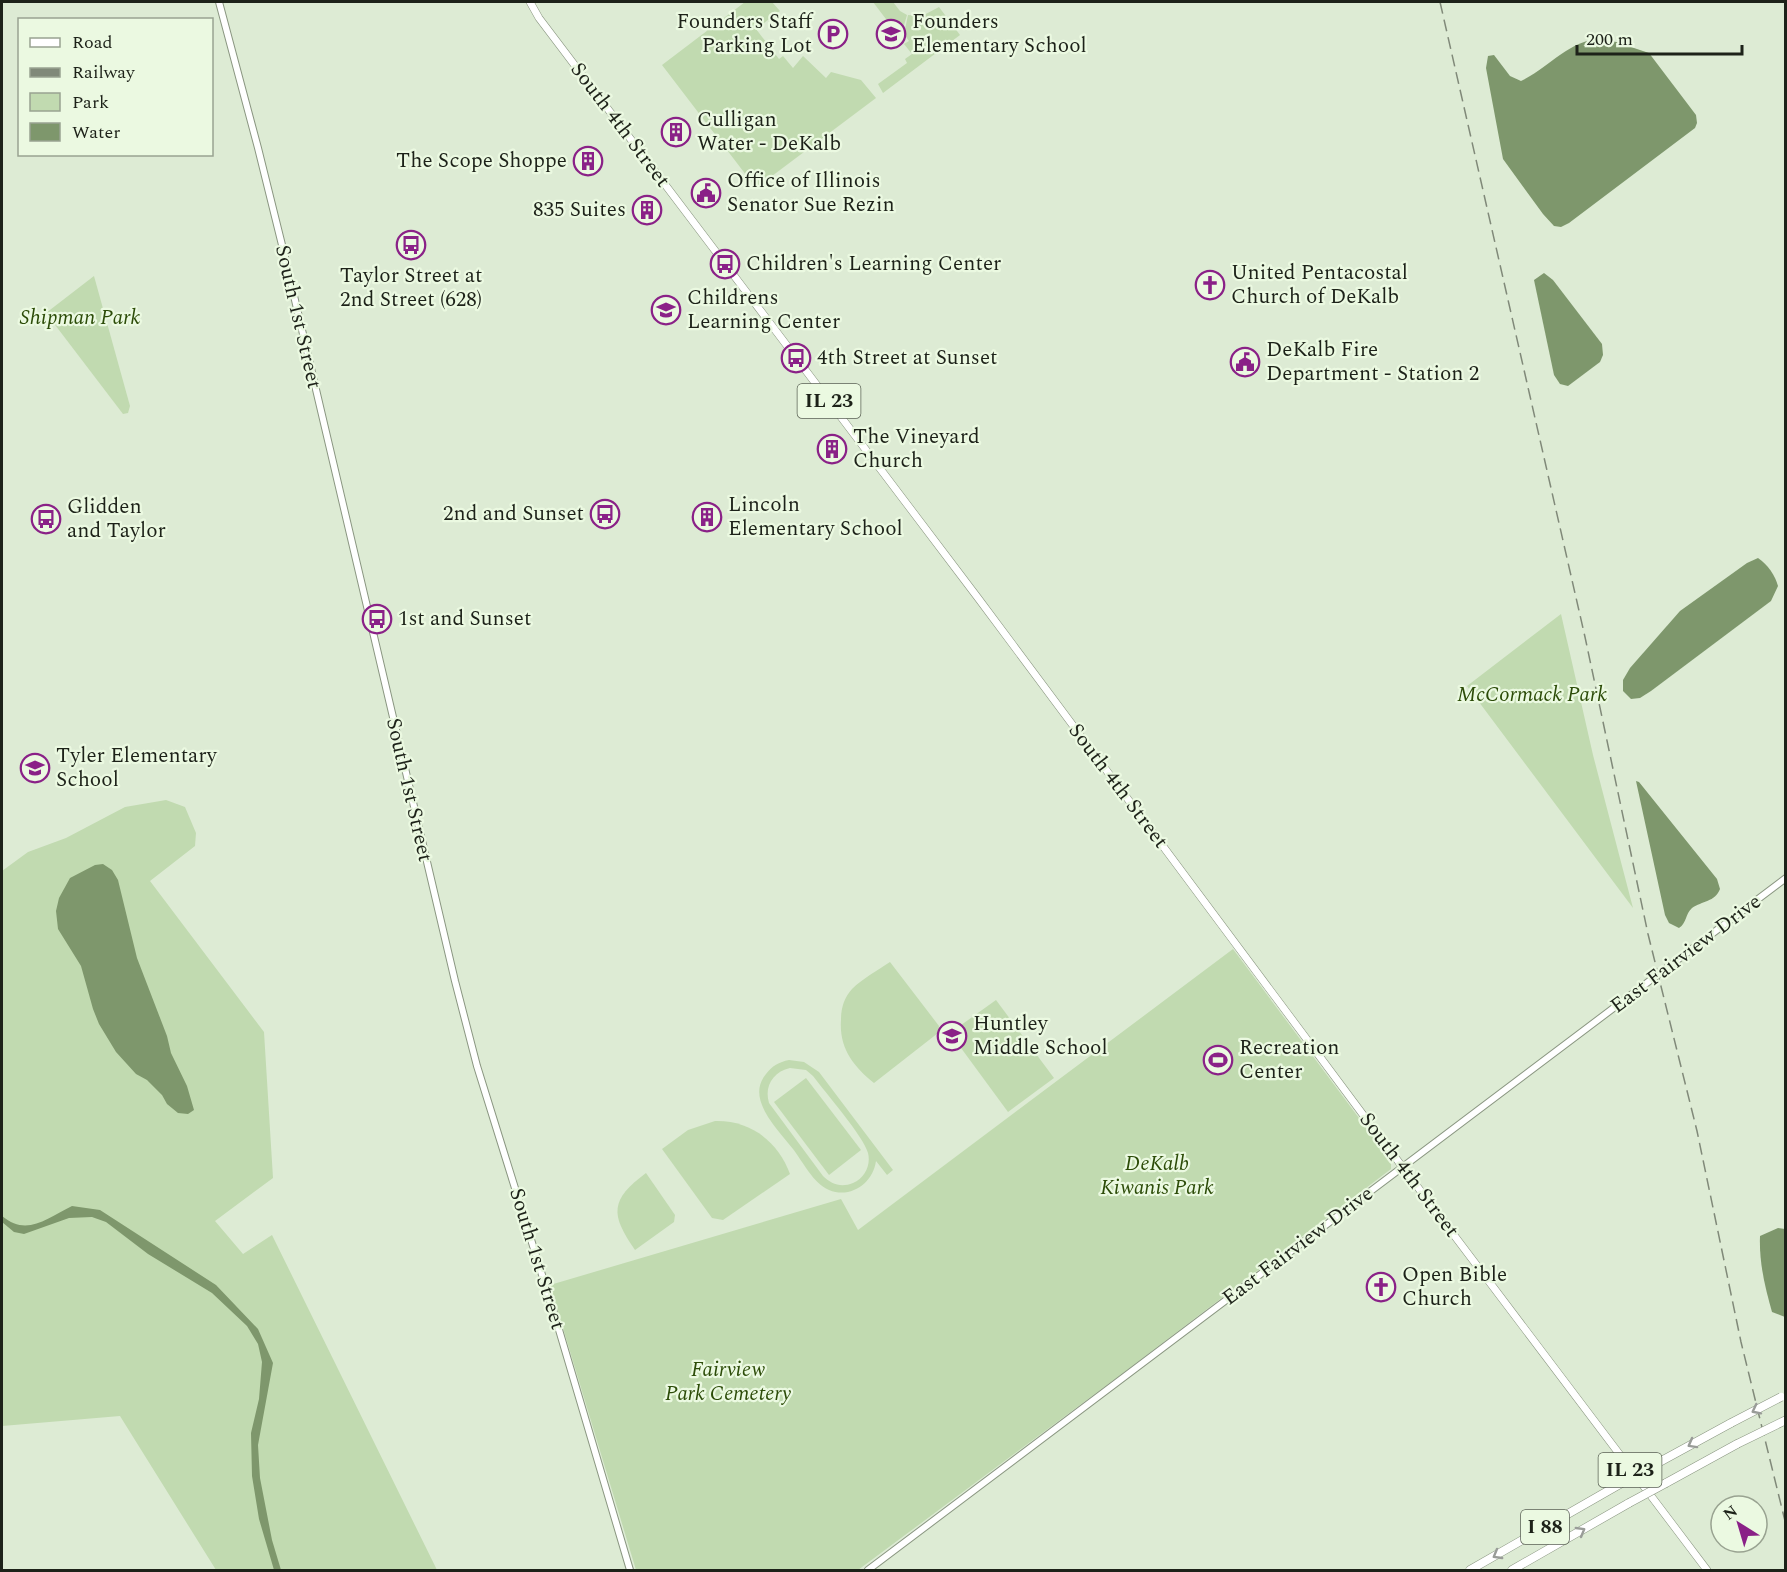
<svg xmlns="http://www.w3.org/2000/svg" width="1787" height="1572" font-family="Spectral,serif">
  <rect width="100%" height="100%" fill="#ddebd4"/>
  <g fill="#c1dab0" fill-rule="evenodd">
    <path d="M 745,2 L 772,2 L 780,11 L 756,29 L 779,59 L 783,56 L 793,68 L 803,56 L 826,78 L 831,72 L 861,80 L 876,98 L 756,188 L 662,65 Z"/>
    <path d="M 873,2 L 893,2 L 900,11 L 907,15 L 902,32 L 898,26 L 900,24 L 899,22 L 892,27 Z"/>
    <path d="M 939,7 L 960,35 L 883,93 L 878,84 L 907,63 L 905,59 L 912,54 L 904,44 L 909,41 L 904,34 L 908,15 L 922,16 Z"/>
    <path d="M 94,276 L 130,406 L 128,413 L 123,414 L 46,313 Z"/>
    <path d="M 1561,614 L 1593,755 L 1633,908 L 1467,686 Z"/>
    <path d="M 166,800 L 185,807 L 196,833 L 195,846 L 150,881 L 264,1032 L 273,1178 L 215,1221 L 243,1254 L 272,1235 L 437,1570 L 216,1570 L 120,1416 L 2,1426 L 2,871 L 28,852 L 66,838 L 125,807 Z"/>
    <path d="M 1233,949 L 1391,1161 L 1391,1169 L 1123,1373 L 858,1570 L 636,1570 L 550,1285 L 841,1199 L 858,1230 Z"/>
    <path d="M 890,962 L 939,1026 L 938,1033 L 874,1083 C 853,1066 839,1048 841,1020 C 841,1008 844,998 852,989 C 862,979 878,970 890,962 Z"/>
    <path d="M 996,1000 L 1054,1078 L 1008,1112 L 950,1033 Z"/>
    <path d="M 789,1060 L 804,1062 L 819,1072 L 893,1170 L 887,1175 L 876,1161 C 873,1183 851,1199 829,1190 C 813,1183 803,1162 793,1149 C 778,1129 745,1099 766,1074 C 772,1066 779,1062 789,1060 ZM 790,1068 L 806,1070 L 813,1076 C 825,1092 864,1137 868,1153 C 871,1165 865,1178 853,1183 C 841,1188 831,1184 823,1176 L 769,1103 C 764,1086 773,1072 790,1068 Z"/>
    <path d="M 806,1078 L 861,1150 L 829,1175 L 774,1102 Z"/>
    <path d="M 715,1121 C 750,1120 778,1141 790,1174 L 723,1220 L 712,1218 L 662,1149 L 688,1130 Z"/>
    <path d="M 646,1173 L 675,1215 L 674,1222 L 635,1250 C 610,1214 610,1200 646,1173 Z"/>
  </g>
  <g fill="#7e976c">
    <path d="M 1604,38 L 1649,53 L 1696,115 L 1697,123 L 1695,128 L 1569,223 L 1561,227 L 1554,226 L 1543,214 L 1503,159 L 1486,68 L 1488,56 L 1494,55 L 1510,76 L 1521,81 C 1552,66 1566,41 1604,38 Z"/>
    <path d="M 1544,273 L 1553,280 L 1602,344 L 1603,355 L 1600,362 L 1568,386 L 1560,384 L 1554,375 L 1534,280 Z"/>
    <path d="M 1758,558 C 1768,565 1775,575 1778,586 L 1771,601 L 1651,691 L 1640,698 L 1631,699 L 1623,691 L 1623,680 L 1630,668 L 1680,611 L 1747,563 Z"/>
    <path d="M 1636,781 L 1639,782 L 1717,879 L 1720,889 C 1715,902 1702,901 1692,908 C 1685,914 1687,923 1679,928 L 1669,923 L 1665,915 Z"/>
    <path d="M 103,864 L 112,870 L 118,880 L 137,958 L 167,1036 L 171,1053 L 187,1086 L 194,1110 L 188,1114 L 178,1113 L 167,1104 L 162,1095 L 147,1080 L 136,1074 L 116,1052 L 99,1024 L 93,1009 L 81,966 L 58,929 L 56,911 L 59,898 L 70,878 L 95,865 Z"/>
    <path d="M 72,1206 L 100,1210 L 216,1285 L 258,1329 L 273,1363 L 258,1445 L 260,1478 L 272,1540 L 281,1570 L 274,1570 L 259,1519 L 252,1476 L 251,1433 L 259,1399 L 262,1362 L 258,1344 L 247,1326 L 212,1293 L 148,1254 L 106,1222 L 92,1217 L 69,1218 L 24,1234 L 14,1232 L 2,1222 L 2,1216 C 27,1237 47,1218 72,1206 Z"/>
    <path d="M 1778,1228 L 1785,1229 L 1785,1317 L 1772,1312 C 1765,1287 1759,1263 1760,1236 Z"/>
  </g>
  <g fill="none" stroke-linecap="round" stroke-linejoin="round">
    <g stroke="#8a9681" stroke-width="8">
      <g id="secondary">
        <path d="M 219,2 L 258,148 L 283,249 L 455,981 L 477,1066 L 557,1323 L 630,1570"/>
        <path d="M 868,1570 L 1786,878"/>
      </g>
    </g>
    <g stroke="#8a9681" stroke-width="8">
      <path id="primary" d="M 530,2 L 539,18 L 978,598 L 1367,1120 L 1707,1570"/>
    </g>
    <g stroke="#8a9681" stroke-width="9">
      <g id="highway">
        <path d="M 1654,1465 L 1731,1423"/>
        <path d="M 1666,1483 L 1737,1444"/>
        <path d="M 1470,1570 L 1620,1484"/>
        <path d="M 1512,1570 L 1629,1503"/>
      </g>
    </g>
    <use href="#secondary" stroke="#fff" stroke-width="6"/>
    <use href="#primary" stroke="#fff" stroke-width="7"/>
    <use href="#highway" stroke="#fff" stroke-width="8"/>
    <path stroke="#808979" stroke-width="1.5" stroke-dasharray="12 6" stroke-linecap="butt" d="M 1440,2 L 1585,637 L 1648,934 L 1697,1131 L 1741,1342 L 1786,1525"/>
    <g stroke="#8a9681" stroke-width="9" stroke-linecap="butt">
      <g id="highway-bridge">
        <path d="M 1731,1423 L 1781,1397"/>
        <path d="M 1737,1444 L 1786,1420"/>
        <path d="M 1620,1484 L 1654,1465"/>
        <path d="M 1629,1503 L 1666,1483"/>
      </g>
    </g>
    <use href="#highway-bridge" stroke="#fff" stroke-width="8"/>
  </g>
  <defs><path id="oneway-chevron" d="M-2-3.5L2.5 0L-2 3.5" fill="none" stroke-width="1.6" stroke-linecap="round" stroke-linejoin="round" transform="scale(1.5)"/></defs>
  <g stroke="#999c98">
    <use href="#oneway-chevron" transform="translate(1756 1410) rotate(153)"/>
    <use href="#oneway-chevron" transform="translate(1692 1444) rotate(151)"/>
    <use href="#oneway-chevron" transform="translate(1581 1531) rotate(-30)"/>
    <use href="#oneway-chevron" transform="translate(1497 1555) rotate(150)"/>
  </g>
  <defs>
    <g id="parking-ring" transform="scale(1.5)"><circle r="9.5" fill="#ebf9e1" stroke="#8a2187" stroke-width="1.5"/><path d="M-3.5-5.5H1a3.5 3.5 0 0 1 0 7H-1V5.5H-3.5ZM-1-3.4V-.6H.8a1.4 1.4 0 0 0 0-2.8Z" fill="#8a2187"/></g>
    <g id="school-ring" transform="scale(1.5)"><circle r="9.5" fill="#ebf9e1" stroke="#8a2187" stroke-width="1.5"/><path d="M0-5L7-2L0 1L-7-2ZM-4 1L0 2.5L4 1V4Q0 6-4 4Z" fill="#8a2187"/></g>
    <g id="building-ring" transform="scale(1.5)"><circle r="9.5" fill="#ebf9e1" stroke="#8a2187" stroke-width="1.5"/><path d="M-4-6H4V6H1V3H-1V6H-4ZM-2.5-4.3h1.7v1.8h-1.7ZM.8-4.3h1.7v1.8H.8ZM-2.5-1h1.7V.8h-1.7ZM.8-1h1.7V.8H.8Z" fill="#8a2187"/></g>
    <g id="civic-ring" transform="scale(1.5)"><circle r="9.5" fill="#ebf9e1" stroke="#8a2187" stroke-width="1.5"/><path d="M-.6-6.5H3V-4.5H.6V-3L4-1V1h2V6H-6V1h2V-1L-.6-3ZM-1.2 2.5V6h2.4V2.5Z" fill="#8a2187"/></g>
    <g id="bus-ring" transform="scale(1.5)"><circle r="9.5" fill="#ebf9e1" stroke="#8a2187" stroke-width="1.5"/><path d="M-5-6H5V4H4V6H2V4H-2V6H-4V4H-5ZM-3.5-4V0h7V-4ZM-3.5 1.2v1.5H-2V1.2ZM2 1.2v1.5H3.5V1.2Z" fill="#8a2187"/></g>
    <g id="church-ring" transform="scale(1.5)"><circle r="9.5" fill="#ebf9e1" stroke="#8a2187" stroke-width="1.5"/><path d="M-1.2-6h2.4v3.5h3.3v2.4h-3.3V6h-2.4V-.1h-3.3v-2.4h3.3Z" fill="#8a2187"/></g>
    <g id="stadium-ring" transform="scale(1.5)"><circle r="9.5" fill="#ebf9e1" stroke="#8a2187" stroke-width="1.5"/><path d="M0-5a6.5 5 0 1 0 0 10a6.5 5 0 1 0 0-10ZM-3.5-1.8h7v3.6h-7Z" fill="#8a2187"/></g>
  </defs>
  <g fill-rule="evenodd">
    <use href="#parking-ring" x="833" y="34"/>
    <use href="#school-ring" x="891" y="34"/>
    <use href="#building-ring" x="676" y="132"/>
    <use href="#building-ring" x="588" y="161"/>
    <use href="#civic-ring" x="706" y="193"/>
    <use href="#building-ring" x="647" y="210"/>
    <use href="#bus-ring" x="411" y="245"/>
    <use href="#bus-ring" x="725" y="264"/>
    <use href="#church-ring" x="1210" y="285"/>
    <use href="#school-ring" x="666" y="310"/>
    <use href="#bus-ring" x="796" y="358"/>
    <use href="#civic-ring" x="1245" y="362"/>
    <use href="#building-ring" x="832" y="449"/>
    <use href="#bus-ring" x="605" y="514"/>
    <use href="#building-ring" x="707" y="517"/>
    <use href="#bus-ring" x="46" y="519"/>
    <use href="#bus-ring" x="377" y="619"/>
    <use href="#school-ring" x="35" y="768"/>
    <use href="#school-ring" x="952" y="1036"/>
    <use href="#stadium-ring" x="1218" y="1060"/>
    <use href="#church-ring" x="1381" y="1287"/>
  </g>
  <g text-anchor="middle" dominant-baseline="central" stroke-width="4.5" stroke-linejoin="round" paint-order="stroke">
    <g fill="#ebf9e1" stroke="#5b6255" stroke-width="1.5">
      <rect x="797.5" y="384" width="63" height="34" rx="4.5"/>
      <rect x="1598.5" y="1453" width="63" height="34" rx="4.5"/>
      <rect x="1521" y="1510" width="48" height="34" rx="4.5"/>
    </g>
    <g font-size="20" font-weight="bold" fill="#1d2219">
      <text x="829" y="401">IL 23</text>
      <text x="1630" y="1470">IL 23</text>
      <text x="1545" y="1527">I 88</text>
    </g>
    <g font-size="21" fill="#1d2219" stroke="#ebf9e1" text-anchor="start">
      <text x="812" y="22" text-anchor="end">Founders Staff<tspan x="812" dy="24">Parking Lot</tspan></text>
      <text x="912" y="22">Founders<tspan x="912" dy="24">Elementary School</tspan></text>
      <text x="697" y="120">Culligan<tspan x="697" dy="24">Water - DeKalb</tspan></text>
      <text x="567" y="161" text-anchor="end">The Scope Shoppe</text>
      <text x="727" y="181">Office of Illinois<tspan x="727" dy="24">Senator Sue Rezin</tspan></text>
      <text x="626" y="210" text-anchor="end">835 Suites</text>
      <text x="746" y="264">Children's Learning Center</text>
      <text x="1231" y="273">United Pentacostal<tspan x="1231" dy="24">Church of DeKalb</tspan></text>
      <text x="411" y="276" text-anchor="middle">Taylor Street at<tspan x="411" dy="24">2nd Street (628)</tspan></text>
      <text x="687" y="298">Childrens<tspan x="687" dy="24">Learning Center</tspan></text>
      <text x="1266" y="350">DeKalb Fire<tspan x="1266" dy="24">Department - Station 2</tspan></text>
      <text x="817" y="358">4th Street at Sunset</text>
      <text x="853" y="437">The Vineyard<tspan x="853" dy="24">Church</tspan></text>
      <text x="728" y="505">Lincoln<tspan x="728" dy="24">Elementary School</tspan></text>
      <text x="67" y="507">Glidden<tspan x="67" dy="24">and Taylor</tspan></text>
      <text x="584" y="514" text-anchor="end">2nd and Sunset</text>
      <text x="398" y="619">1st and Sunset</text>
      <text x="56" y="756">Tyler Elementary<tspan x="56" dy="24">School</tspan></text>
      <text x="973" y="1024">Huntley<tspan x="973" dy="24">Middle School</tspan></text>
      <text x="1239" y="1048">Recreation<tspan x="1239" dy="24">Center</tspan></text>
      <text x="1402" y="1275">Open Bible<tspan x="1402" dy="24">Church</tspan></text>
    </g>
    <g font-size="21" fill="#1d2219" stroke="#ebf9e1">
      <text transform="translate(620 125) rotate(53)">South 4th Street</text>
      <text transform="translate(298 317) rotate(77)">South 1st Street</text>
      <text transform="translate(1118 786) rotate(53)">South 4th Street</text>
      <text transform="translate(409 790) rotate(77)">South 1st Street</text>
      <text transform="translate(1686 954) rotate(-37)">East Fairview Drive</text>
      <text transform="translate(1409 1175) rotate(53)">South 4th Street</text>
      <text transform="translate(1298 1246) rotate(-37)">East Fairview Drive</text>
      <text transform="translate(537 1259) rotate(73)">South 1st Street</text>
    </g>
    <g font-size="21" font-style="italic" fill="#2c4c08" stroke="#ebf9e1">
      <text x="80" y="318">Shipman Park</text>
      <text x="1532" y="695">McCormack Park</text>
      <text x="1157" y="1164">DeKalb<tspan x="1157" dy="24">Kiwanis Park</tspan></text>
      <text x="728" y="1370">Fairview<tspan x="728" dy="24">Park Cemetery</tspan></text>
    </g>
  </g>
  <rect width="1787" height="1572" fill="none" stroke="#1d2219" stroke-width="6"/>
  <rect x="18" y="18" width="195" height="138" fill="#ebf9e1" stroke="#99a391" stroke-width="1.5"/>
  <rect x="30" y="38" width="30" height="9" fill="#ffffff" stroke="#99a391" stroke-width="1.5"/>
  <text x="72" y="48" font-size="18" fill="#1d2219">Road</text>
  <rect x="30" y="68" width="30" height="9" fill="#808979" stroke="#99a391" stroke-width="1.5"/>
  <text x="72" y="78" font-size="18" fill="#1d2219">Railway</text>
  <rect x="30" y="93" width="30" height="18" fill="#c1dab0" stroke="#99a391" stroke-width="1.5"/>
  <text x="72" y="108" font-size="18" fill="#1d2219">Park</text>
  <rect x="30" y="123" width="30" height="18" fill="#7e976c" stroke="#99a391" stroke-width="1.5"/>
  <text x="72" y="138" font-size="18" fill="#1d2219">Water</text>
  <g transform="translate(1739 1524) rotate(323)"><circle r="28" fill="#ebf9e1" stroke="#99a391" stroke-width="1.5"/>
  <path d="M0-4.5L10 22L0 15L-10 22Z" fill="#8a2187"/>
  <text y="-9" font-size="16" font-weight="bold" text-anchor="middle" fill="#1d2219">N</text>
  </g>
  <path d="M1577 45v9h165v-9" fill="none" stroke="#1d2219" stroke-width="3"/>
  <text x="1586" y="45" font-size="18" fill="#1d2219" stroke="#ebf9e1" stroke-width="4.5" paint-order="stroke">200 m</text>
</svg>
